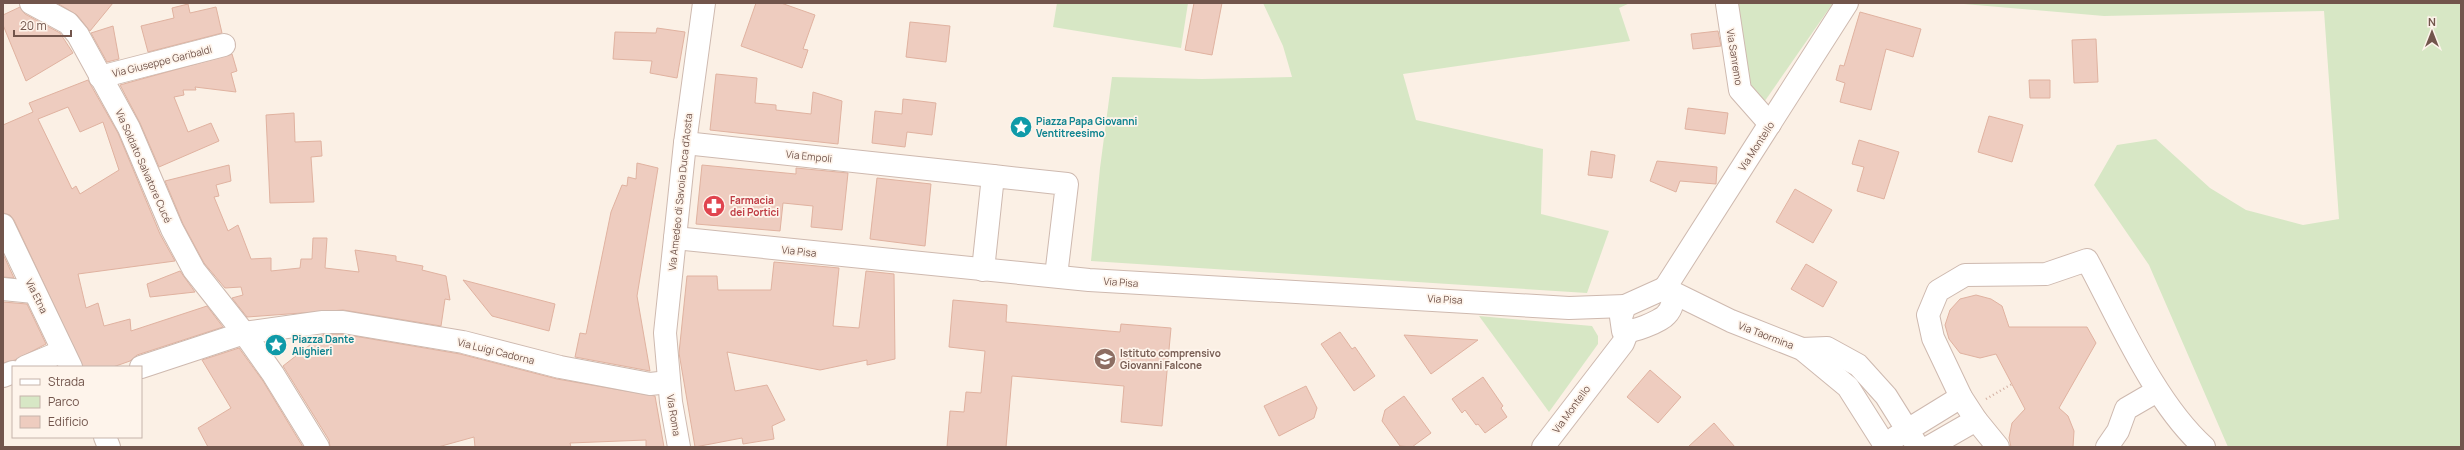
<svg xmlns="http://www.w3.org/2000/svg" width="2464" height="450" font-family="Manrope,sans-serif">
  <rect width="100%" height="100%" fill="#fbf0e5"/>
  <g fill="#d7e7c5">
    <path d="M 1057,3 L 1188,3 L 1181,48 L 1053,27 Z"/>
    <path d="M 1263,3 L 1630,3 L 1619,8 L 1630,41 L 1403,74 L 1416,120 L 1543,149 L 1541,214 L 1609,231 L 1587,293 L 1091,261 L 1100,168 L 1112,77 L 1202,79 L 1292,77 L 1283,46 Z"/>
    <path d="M 1731,3 L 1833,3 L 1760,108 L 1743,83 Z"/>
    <path d="M 1952,3 L 2461,3 L 2461,447 L 2228,447 L 2149,265 L 2094,185 L 2117,145 L 2156,139 L 2210,188 L 2246,210 L 2303,225 L 2339,219 L 2324,11 L 2104,16 Z"/>
    <path d="M 1479,316 L 1592,326 L 1598,336 L 1598,344 L 1549,412 Z"/>
  </g>
  <g fill="#eeccbf" stroke="#e0b2a0" fill-rule="evenodd">
    <path d="M 57,3 L 113,3 L 90,31 L 77,15 Z"/>
    <path d="M 756,3 L 781,3 L 815,15 L 803,49 L 808,50 L 802,68 L 741,46 Z"/>
    <path d="M 1194,3 L 1222,3 L 1212,55 L 1185,50 Z"/>
    <path d="M 188,4 L 190,13 L 216,7 L 222,33 L 148,52 L 141,26 L 174,18 L 172,8 Z"/>
    <path d="M 20,7 L 25,14 L 60,33 L 73,53 L 26,81 L 3,25 L 3,15 Z"/>
    <path d="M 1860,12 L 1921,29 L 1913,57 L 1886,49 L 1871,110 L 1840,102 L 1845,83 L 1836,80 L 1840,65 L 1844,66 Z"/>
    <path d="M 910,22 L 950,26 L 946,62 L 906,57 Z"/>
    <path d="M 113,26 L 119,59 L 107,62 L 91,33 Z"/>
    <path d="M 657,28 L 685,32 L 677,78 L 650,73 L 652,61 L 613,59 L 615,32 L 656,33 Z"/>
    <path d="M 1718,31 L 1721,46 L 1693,49 L 1691,34 Z"/>
    <path d="M 2096,39 L 2098,82 L 2074,83 L 2072,40 Z"/>
    <path d="M 232,54 L 237,71 L 231,73 L 236,92 L 195,87 L 196,90 L 183,90 L 184,95 L 174,97 L 188,132 L 211,123 L 219,141 L 159,167 L 140,123 L 120,85 Z"/>
    <path d="M 716,74 L 757,78 L 755,103 L 776,105 L 776,110 L 811,114 L 813,92 L 842,101 L 838,144 L 710,130 Z"/>
    <path d="M 88,80 L 118,133 L 160,234 L 175,261 L 78,274 L 86,308 L 98,303 L 104,326 L 130,319 L 131,331 L 207,306 L 223,327 L 137,355 L 130,361 L 113,367 L 83,367 L 14,220 L 10,215 L 3,213 L 3,125 L 33,112 L 29,103 ZM 68,107 L 80,132 L 103,122 L 119,170 L 80,194 L 76,186 L 72,189 L 38,119 Z"/>
    <path d="M 2029,80 L 2050,80 L 2050,98 L 2030,98 Z"/>
    <path d="M 903,99 L 936,103 L 932,135 L 907,132 L 905,147 L 872,143 L 875,111 L 902,114 Z"/>
    <path d="M 1688,108 L 1728,113 L 1725,134 L 1685,129 Z"/>
    <path d="M 294,113 L 295,142 L 321,141 L 322,156 L 311,157 L 314,202 L 270,203 L 266,115 Z"/>
    <path d="M 1989,116 L 2023,125 L 2012,162 L 1978,152 Z"/>
    <path d="M 1859,140 L 1899,152 L 1884,199 L 1857,191 L 1864,167 L 1852,164 Z"/>
    <path d="M 1591,151 L 1615,155 L 1612,178 L 1588,175 Z"/>
    <path d="M 1657,161 L 1717,167 L 1716,184 L 1680,181 L 1676,192 L 1650,181 Z"/>
    <path d="M 637,163 L 658,168 L 637,296 L 650,371 L 575,357 L 580,333 L 586,334 L 611,212 L 622,185 L 627,186 L 628,177 L 636,179 Z"/>
    <path d="M 229,165 L 231,181 L 216,185 L 219,196 L 214,197 L 228,231 L 238,225 L 251,259 L 271,258 L 271,271 L 300,268 L 301,259 L 312,259 L 313,238 L 327,238 L 325,268 L 359,272 L 355,250 L 396,256 L 396,261 L 423,266 L 422,270 L 446,276 L 450,300 L 445,299 L 441,326 L 343,310 L 247,317 L 232,298 L 243,295 L 241,287 L 225,288 L 204,263 L 183,224 L 165,181 Z"/>
    <path d="M 702,165 L 796,174 L 796,168 L 848,173 L 842,230 L 811,227 L 813,206 L 783,203 L 780,231 L 696,224 Z"/>
    <path d="M 877,178 L 931,184 L 925,246 L 870,239 Z"/>
    <path d="M 1795,189 L 1832,210 L 1813,243 L 1776,222 Z"/>
    <path d="M 3,254 L 14,278 L 3,277 Z"/>
    <path d="M 774,262 L 839,268 L 833,326 L 859,328 L 866,271 L 894,274 L 895,359 L 867,365 L 867,360 L 820,370 L 727,352 L 735,391 L 767,385 L 785,420 L 772,426 L 774,439 L 743,444 L 742,438 L 695,447 L 679,353 L 687,276 L 717,276 L 718,290 L 771,290 Z"/>
    <path d="M 1806,264 L 1837,282 L 1823,307 L 1791,289 Z"/>
    <path d="M 180,271 L 195,292 L 150,297 L 147,284 Z"/>
    <path d="M 463,280 L 555,304 L 549,331 L 492,316 Z"/>
    <path d="M 1976,295 L 1991,299 L 2002,306 L 2009,327 L 2087,327 L 2096,343 L 2059,408 L 2068,416 L 2074,431 L 2073,447 L 2011,447 L 2009,438 L 2012,423 L 2025,409 L 1996,354 L 1980,358 L 1960,353 L 1949,339 L 1945,325 L 1950,310 L 1960,299 Z"/>
    <path d="M 953,300 L 1007,305 L 1006,322 L 1120,332 L 1121,324 L 1171,328 L 1162,426 L 1121,422 L 1124,386 L 1012,376 L 1006,447 L 947,447 L 950,411 L 964,412 L 966,392 L 981,393 L 985,351 L 949,347 Z"/>
    <path d="M 3,302 L 27,304 L 46,344 L 15,360 L 3,363 Z"/>
    <path d="M 1340,332 L 1352,349 L 1355,347 L 1375,376 L 1354,391 L 1321,344 Z"/>
    <path d="M 324,334 L 342,334 L 460,354 L 557,379 L 655,396 L 664,447 L 646,447 L 646,440 L 570,443 L 571,447 L 475,447 L 474,437 L 438,447 L 330,447 L 329,440 L 283,366 Z"/>
    <path d="M 1404,335 L 1478,340 L 1431,374 Z"/>
    <path d="M 239,348 L 263,381 L 303,447 L 208,447 L 198,428 L 231,408 L 202,360 Z"/>
    <path d="M 1650,370 L 1681,397 L 1658,423 L 1627,397 Z"/>
    <path d="M 1483,377 L 1503,406 L 1501,408 L 1507,417 L 1485,433 L 1478,424 L 1476,425 L 1465,410 L 1462,413 L 1452,399 Z"/>
    <path d="M 1306,386 L 1317,408 L 1314,418 L 1279,436 L 1264,406 Z"/>
    <path d="M 1404,396 L 1431,433 L 1412,447 L 1400,446 L 1382,421 L 1385,410 Z"/>
    <path d="M 1714,423 L 1735,447 L 1688,447 Z"/>
  </g>
  <g fill="none" stroke-linecap="round" stroke-linejoin="round">
    <g stroke="#ceb9af" stroke-width="24">
      <g id="minor">
        <path d="M 31,3 L 68,23 L 78,35 L 129,128 L 172,229 L 194,270 L 244,333 L 273,374 L 318,447"/>
        <path d="M 1727,4 L 1740,90 L 1770,124"/>
        <path d="M 100,77 L 224,45"/>
        <path d="M 685,143 L 993,176"/>
        <path d="M 3,225 L 71,367"/>
        <path d="M 675,238 L 1089,280 L 1569,308 L 1625,306"/>
        <path d="M 983,270 L 993,176 L 1067,184 L 1056,276"/>
        <path d="M 1665,288 L 1847,3"/>
        <path d="M 1665,288 L 1672,292 C 1673,301 1673,308 1666,315 C 1661,321 1630,334 1623,331 L 1621,317 L 1625,306 Z"/>
        <path d="M 3,289 L 34,292"/>
        <path d="M 1672,292 L 1731,321 L 1802,349 L 1848,387 L 1886,447"/>
        <path d="M 1802,349 L 1827,348 L 1858,365 L 1886,396 L 1918,447"/>
        <path d="M 25,367 L 63,351"/>
        <path d="M 141,367 L 244,333 L 323,322 L 343,322 L 463,342 L 560,367 L 650,384 L 669,382"/>
        <path d="M 3,376 L 13,372"/>
        <path d="M 105,437 L 109,447"/>
        <path d="M 1896,437 L 1961,397"/>
        <path d="M 679,447 L 671,402 L 665,333 L 685,143 L 704,3"/>
        <path d="M 1543,447 L 1623,343 L 1627,333"/>
        <path d="M 1929,447 L 1976,420"/>
        <path d="M 1998,447 L 1976,420 L 1961,397 L 1933,338 L 1928,315 L 1938,291 L 1965,275 L 2046,274 L 2087,260 C 2119,319 2154,402 2204,447"/>
        <path d="M 2107,447 L 2118,431 L 2126,409 L 2157,391"/>
      </g>
    </g>
    <path stroke="#d3b0a2" stroke-width="2.5" stroke-dasharray="1 3" stroke-linecap="butt" d="M 1986,399 L 2012,384"/>
    <use href="#minor" stroke="#fff" stroke-width="22"/>
  </g>
  <defs>
    <g id="sight-disc" transform="scale(1.15)"><circle r="9.5" fill="#0f9aa8" stroke="#fef4eb"/><path d="M0-6L1.8-2.2L6-1.7L2.9 1.2L3.7 5.4L0 3.3L-3.7 5.4L-2.9 1.2L-6-1.7L-1.8-2.2Z" fill="#fff"/></g>
    <g id="pharmacy-disc" transform="scale(1.15)"><circle r="9.5" fill="#e0444e" stroke="#fef4eb"/><path d="M-2-6h4v4h4v4h-4v4h-4v-4h-4v-4h4Z" fill="#fff"/></g>
    <g id="school-disc" transform="scale(1.15)"><circle r="9.5" fill="#8d6e63" stroke="#fef4eb"/><path d="M0-5L7-2L0 1L-7-2ZM-4 1L0 2.5L4 1V4Q0 6-4 4Z" fill="#fff"/></g>
  </defs>
  <g fill-rule="evenodd">
    <use href="#sight-disc" x="1021" y="127"/>
    <use href="#pharmacy-disc" x="714" y="206"/>
    <use href="#sight-disc" x="276" y="345"/>
    <use href="#school-disc" x="1105" y="359"/>
  </g>
  <g text-anchor="middle" dominant-baseline="central" stroke-width="3.5" stroke-linejoin="round" paint-order="stroke">
    <g font-size="10" fill="#72554c" stroke="#fef4eb">
      <text transform="translate(1735 57) rotate(81)">Via Sanremo</text>
      <text transform="translate(162 61) rotate(-14)">Via Giuseppe Garibaldi</text>
      <text transform="translate(1756 146) rotate(-57)">Via Montello</text>
      <text transform="translate(809 156) rotate(6)">Via Empoli</text>
      <text transform="translate(144 166) rotate(66)">Via Soldato Salvatore Cucé</text>
      <text transform="translate(680 192) rotate(-84)">Via Amedeo di Savoia Duca d'Aosta</text>
      <text transform="translate(799 251) rotate(6)">Via Pisa</text>
      <text transform="translate(1121 282) rotate(4)">Via Pisa</text>
      <text transform="translate(37 296) rotate(64)">Via Etna</text>
      <text transform="translate(1445 299) rotate(3)">Via Pisa</text>
      <text transform="translate(1766 335) rotate(21)">Via Taormina</text>
      <text transform="translate(496 351) rotate(14)">Via Luigi Cadorna</text>
      <text transform="translate(1571 409) rotate(-54)">Via Montello</text>
      <text transform="translate(674 415) rotate(81)">Via Roma</text>
    </g>
    <g font-size="10" font-weight="bold" fill="#0d838f" stroke="#fef4eb" text-anchor="start">
      <text x="1036" y="121">Piazza Papa Giovanni<tspan x="1036" dy="12">Ventitreesimo</tspan></text>
      <text x="292" y="339">Piazza Dante<tspan x="292" dy="12">Alighieri</tspan></text>
    </g>
    <g font-size="10" font-weight="bold" fill="#be3a42" stroke="#fef4eb" text-anchor="start">
      <text x="730" y="200">Farmacia<tspan x="730" dy="12">dei Portici</tspan></text>
    </g>
    <g font-size="10" font-weight="bold" fill="#785e54" stroke="#fef4eb" text-anchor="start">
      <text x="1120" y="353">Istituto comprensivo<tspan x="1120" dy="12">Giovanni Falcone</tspan></text>
    </g>
  </g>
  <rect width="2464" height="450" fill="none" stroke="#72554c" stroke-width="8"/>
  <rect x="12" y="366" width="130" height="72" fill="#fef4eb" stroke="#c6b4ab"/>
  <rect x="20" y="379" width="20" height="6" fill="#ffffff" stroke="#c6b4ab"/>
  <text x="48" y="386" font-size="12" fill="#72554c">Strada</text>
  <rect x="20" y="396" width="20" height="12" fill="#d7e7c5" stroke="#c6b4ab"/>
  <text x="48" y="406" font-size="12" fill="#72554c">Parco</text>
  <rect x="20" y="416" width="20" height="12" fill="#eeccbf" stroke="#c6b4ab"/>
  <text x="48" y="426" font-size="12" fill="#72554c">Edificio</text>
  <g transform="translate(2432 32)" stroke="#fef4eb" stroke-width="3" paint-order="stroke">
  <path d="M0-3L7 15L0 10L-7 15Z" fill="#72554c"/>
  <text y="-6" font-size="11" font-weight="bold" text-anchor="middle" fill="#72554c">N</text>
  </g>
  <path d="M14 30v6h57v-6" fill="none" stroke="#72554c" stroke-width="2"/>
  <text x="20" y="30" font-size="12" fill="#72554c" stroke="#fef4eb" stroke-width="3" paint-order="stroke">20 m</text>
</svg>
